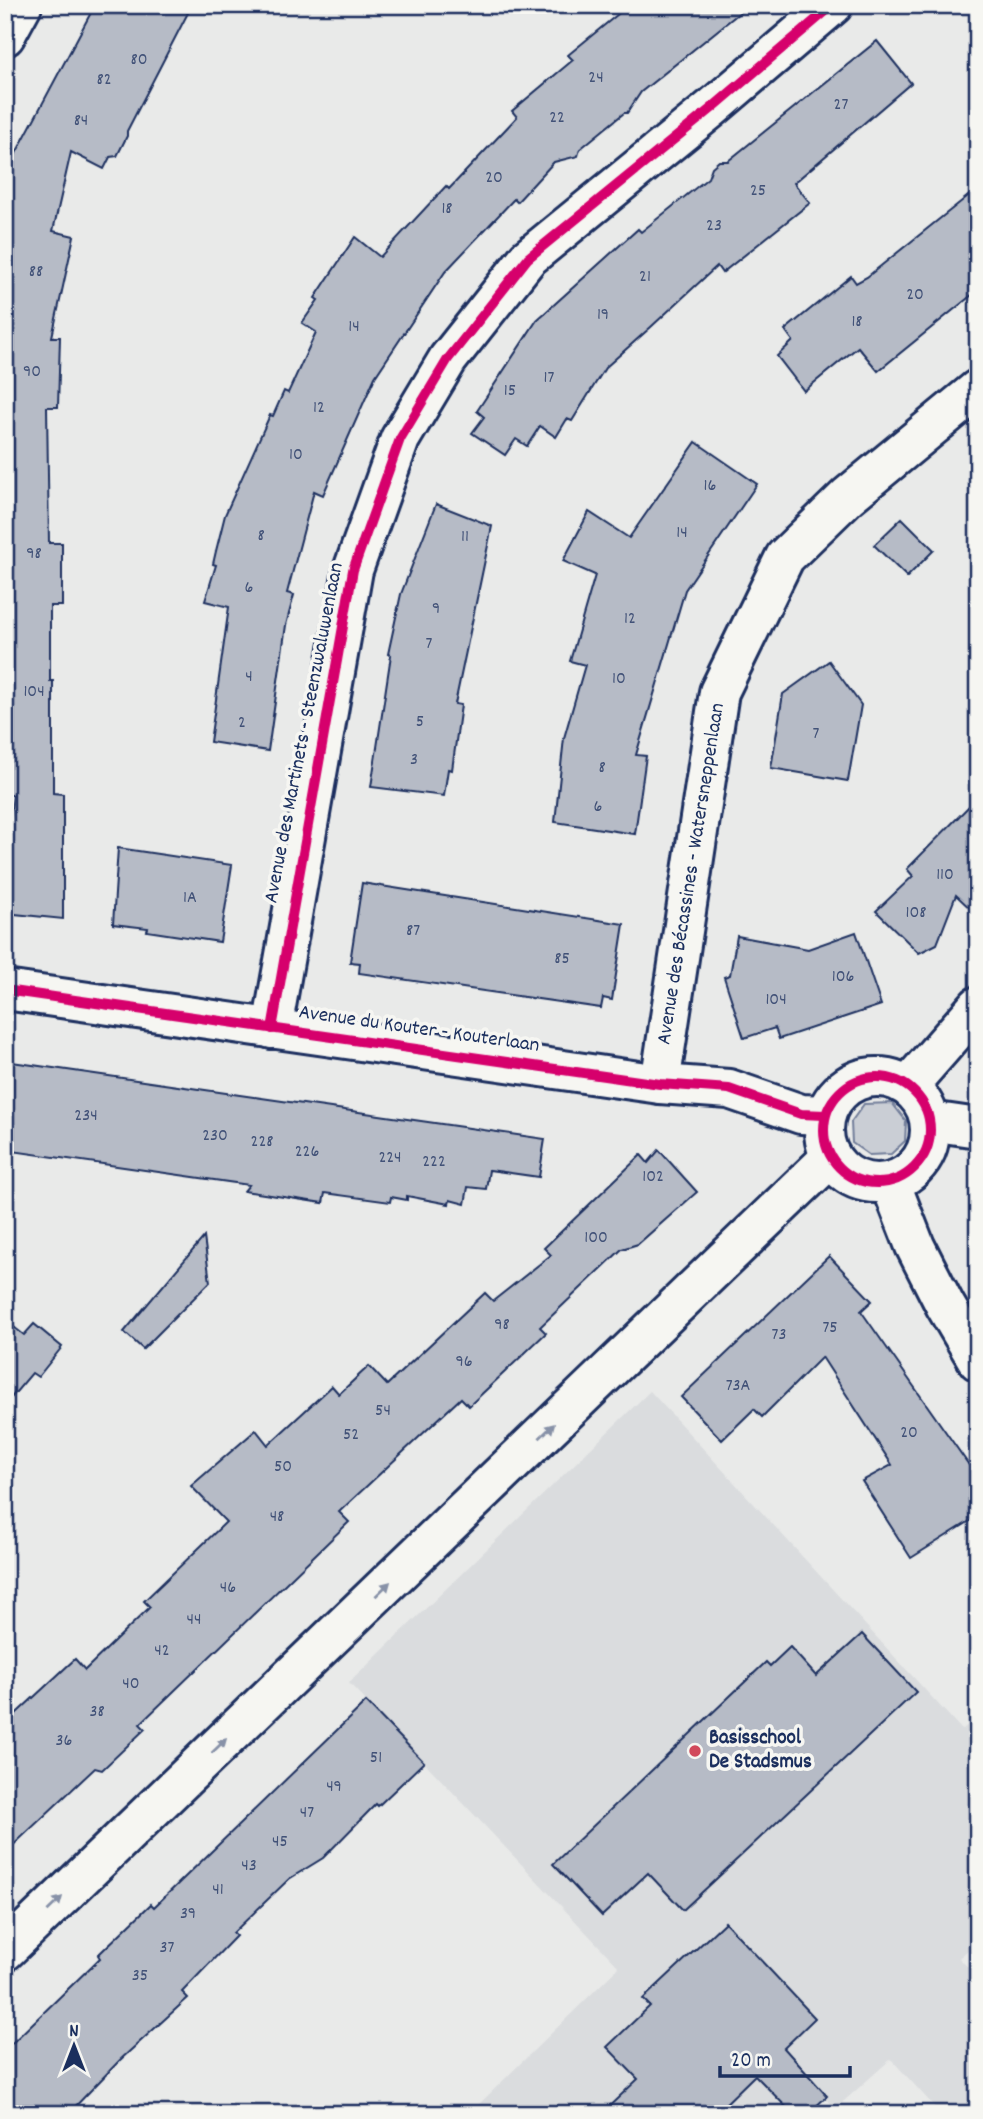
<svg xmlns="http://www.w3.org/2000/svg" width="983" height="2119" font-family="Dekko,sans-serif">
  <rect width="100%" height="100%" fill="#e9eae9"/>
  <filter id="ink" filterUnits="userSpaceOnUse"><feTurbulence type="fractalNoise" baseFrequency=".0143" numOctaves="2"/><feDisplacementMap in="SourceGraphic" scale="14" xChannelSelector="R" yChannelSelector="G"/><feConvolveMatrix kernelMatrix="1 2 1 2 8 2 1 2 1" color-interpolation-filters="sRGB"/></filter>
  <g filter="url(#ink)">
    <path fill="#dadcde" d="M 650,1391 L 962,1730 L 978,1716 L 978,1941 L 959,1958 L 978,1978 L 978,2114 L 941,2114 L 891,2059 L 835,2109 L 816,2089 L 790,2114 L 469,2114 L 619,1967 L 349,1683 Z"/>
    <path fill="#caced5" stroke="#727e9a" stroke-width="2" d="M 892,1103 L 906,1121 L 905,1141 L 891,1154 L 869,1155 L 852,1143 L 851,1122 L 864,1104 Z"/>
    <g fill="#b6bbc6" stroke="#1b2f5e" stroke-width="2">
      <path d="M 95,5 L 192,5 L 127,131 L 127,136 L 117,156 L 110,157 L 104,169 L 71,152 L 53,231 L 74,236 L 52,337 L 60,337 L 58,407 L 47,407 L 49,543 L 62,543 L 62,606 L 50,606 L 50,681 L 53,681 L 53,793 L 63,794 L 63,919 L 5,913 L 5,862 L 13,795 L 5,795 L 5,179 L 7,170 Z"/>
      <path d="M 629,5 L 749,5 L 641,92 L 627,113 L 624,113 L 580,149 L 578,156 L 554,162 L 517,202 L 514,199 L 445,272 L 375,377 L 323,495 L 314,491 L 287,593 L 294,595 L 286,625 L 268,751 L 210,742 L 229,607 L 205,601 L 216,565 L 213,564 L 216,551 L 225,515 L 270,415 L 273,416 L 284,391 L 288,393 L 316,332 L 302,323 L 318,300 L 315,298 L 355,237 L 380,257 L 446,186 L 449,189 L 517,117 L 512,111 L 573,60 L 568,55 Z"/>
      <path d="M 877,41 L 911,83 L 794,183 L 810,203 L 722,273 L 717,266 L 651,327 L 605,368 L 572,421 L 567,419 L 556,437 L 540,426 L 527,446 L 516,439 L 505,455 L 472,433 L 484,417 L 477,411 L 537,320 L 638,229 L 641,232 L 708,178 L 712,167 L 719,161 L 728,161 Z"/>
      <path d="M 978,188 L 978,290 L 878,371 L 858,347 L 804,391 L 777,356 L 793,341 L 785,330 L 851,276 L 856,283 L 867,277 Z"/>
      <path d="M 696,442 L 757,484 L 685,590 L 636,755 L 646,756 L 635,834 L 555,822 L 564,738 L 585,665 L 570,661 L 595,575 L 563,561 L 589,512 L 629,538 Z"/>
      <path d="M 436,504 L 492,526 L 455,704 L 461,705 L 452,770 L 448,769 L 444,796 L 371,787 L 391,655 L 388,654 L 401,594 Z"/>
      <path d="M 902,518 L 934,550 L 907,577 L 874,545 Z"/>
      <path d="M 829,661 L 861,705 L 848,781 L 771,768 L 783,694 Z"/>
      <path d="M 978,797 L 978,916 L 956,895 L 937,944 L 919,953 L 876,911 L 913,876 L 907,869 Z"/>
      <path d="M 118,848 L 232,865 L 220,942 L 147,931 L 148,928 L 113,924 Z"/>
      <path d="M 362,883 L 624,924 L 612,1000 L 603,998 L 601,1008 L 359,973 L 360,963 L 350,962 Z"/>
      <path d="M 856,932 L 881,1005 L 779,1039 L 775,1028 L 744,1038 L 724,977 L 730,975 L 737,936 L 808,949 Z"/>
      <path d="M 5,1061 L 545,1139 L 539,1177 L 489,1170 L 486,1189 L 468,1187 L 465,1204 L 450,1200 L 449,1204 L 407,1196 L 407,1200 L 391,1197 L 390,1202 L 325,1193 L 323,1203 L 244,1191 L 249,1185 L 5,1150 Z"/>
      <path d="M 659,1150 L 697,1192 L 638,1244 L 622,1249 L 540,1327 L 546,1333 L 469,1406 L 461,1398 L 339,1512 L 349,1522 L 140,1724 L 145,1729 L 102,1770 L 95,1768 L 5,1853 L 5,1724 L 75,1659 L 85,1670 L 150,1607 L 144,1601 L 226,1522 L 191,1486 L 256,1430 L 268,1445 L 332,1386 L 339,1394 L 369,1366 L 387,1385 L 485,1293 L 493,1301 L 551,1255 L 544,1248 L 641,1155 L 648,1163 Z"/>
      <path d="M 204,1237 L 210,1282 L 143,1349 L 124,1332 Z"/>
      <path d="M 829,1256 L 872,1301 L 861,1311 L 978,1478 L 978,1516 L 911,1558 L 862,1481 L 892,1465 L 822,1357 L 762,1417 L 754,1409 L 722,1440 L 681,1397 Z"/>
      <path d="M 5,1320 L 24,1335 L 34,1324 L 62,1347 L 38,1377 L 32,1373 L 5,1405 Z"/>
      <path d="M 862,1634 L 916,1692 L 683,1910 L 648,1873 L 602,1916 L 553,1864 L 766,1662 L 770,1666 L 790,1647 L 816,1676 Z"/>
      <path d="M 366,1702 L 424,1762 L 378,1806 L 376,1804 L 323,1858 L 289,1879 L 233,1933 L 236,1936 L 182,1992 L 188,1998 L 120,2060 L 68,2114 L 5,2114 L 5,2050 L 100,1958 L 98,1955 L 151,1904 L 154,1907 Z"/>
      <path d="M 725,1922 L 815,2018 L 784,2048 L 827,2096 L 808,2114 L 793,2114 L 755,2075 L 715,2114 L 601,2114 L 638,2079 L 607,2047 L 650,2006 L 643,1999 Z"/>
    </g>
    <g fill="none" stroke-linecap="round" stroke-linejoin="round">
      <g stroke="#1b2f5e" stroke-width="44">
        <g id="street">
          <path d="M 5,36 L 22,5"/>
          <path d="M 5,990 L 660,1084 L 729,1089 L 801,1114 L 825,1115"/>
          <path d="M 272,1029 L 353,570 L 400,439 L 448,359 L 528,258 L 712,108 L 833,5"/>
          <circle cx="877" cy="1130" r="53"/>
          <path d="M 660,1084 L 719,692 L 785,557 L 848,496 L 978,389"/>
          <path d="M 908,1086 L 978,1006"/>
          <path d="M 930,1121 L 978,1128"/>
          <path d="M 890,1182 L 915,1246 L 945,1305 L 978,1361"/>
          <path d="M 5,1951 L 831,1157"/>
        </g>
      </g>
      <use href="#street" stroke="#f6f6f2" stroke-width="38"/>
      <g stroke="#f6f6f2" stroke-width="15">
        <g id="cycleway">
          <path d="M 5,990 L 660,1084 L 729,1089 L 801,1114 L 825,1115"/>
          <path d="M 272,1029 L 353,570 L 400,439 L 448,359 L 528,258 L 712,108 L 833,5"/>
          <circle cx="877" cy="1130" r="53"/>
        </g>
      </g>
      <use href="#cycleway" stroke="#d6006c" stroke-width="10"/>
    </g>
    <defs><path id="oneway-solid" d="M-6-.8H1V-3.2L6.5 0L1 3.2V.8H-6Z" transform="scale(1.75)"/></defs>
    <g fill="#8892a8">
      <use href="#oneway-solid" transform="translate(547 1431) rotate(-44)"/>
      <use href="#oneway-solid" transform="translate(383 1589) rotate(-44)"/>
      <use href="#oneway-solid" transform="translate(219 1746) rotate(-44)"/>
      <use href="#oneway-solid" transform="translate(55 1904) rotate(-44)"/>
    </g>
  </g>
  <circle fill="#d1495b" stroke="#f6f6f2" stroke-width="2.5" cx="695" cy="1751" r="7"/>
  <g text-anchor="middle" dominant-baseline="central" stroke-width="7" stroke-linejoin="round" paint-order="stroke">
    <g font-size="18" fill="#425278">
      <text x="139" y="60">80</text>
      <text x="596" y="78">24</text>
      <text x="104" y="80">82</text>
      <text x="841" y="105">27</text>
      <text x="557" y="118">22</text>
      <text x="81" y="121">84</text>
      <text x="494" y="178">20</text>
      <text x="758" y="191">25</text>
      <text x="447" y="209">18</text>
      <text x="714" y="226">23</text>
      <text x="36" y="272">88</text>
      <text x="645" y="277">21</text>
      <text x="915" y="295">20</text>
      <text x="603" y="315">19</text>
      <text x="857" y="322">18</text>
      <text x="354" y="327">14</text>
      <text x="32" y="372">90</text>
      <text x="549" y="378">17</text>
      <text x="510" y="391">15</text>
      <text x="319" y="408">12</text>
      <text x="296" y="455">10</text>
      <text x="710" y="486">16</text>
      <text x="682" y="533">14</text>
      <text x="261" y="536">8</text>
      <text x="465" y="537">11</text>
      <text x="34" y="554">98</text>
      <text x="249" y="588">6</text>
      <text x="436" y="609">9</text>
      <text x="630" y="619">12</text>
      <text x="429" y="644">7</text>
      <text x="249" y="677">4</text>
      <text x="619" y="679">10</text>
      <text x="34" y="692">104</text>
      <text x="420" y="722">5</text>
      <text x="242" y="723">2</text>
      <text x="816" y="734">7</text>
      <text x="414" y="760">3</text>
      <text x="602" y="768">8</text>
      <text x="598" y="807">6</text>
      <text x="945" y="875">110</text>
      <text x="190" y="898">1A</text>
      <text x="916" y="913">108</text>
      <text x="413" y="931">87</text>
      <text x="562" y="959">85</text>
      <text x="843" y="977">106</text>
      <text x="776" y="1000">104</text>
      <text x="86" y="1116">234</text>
      <text x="215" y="1136">230</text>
      <text x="262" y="1142">228</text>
      <text x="307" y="1152">226</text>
      <text x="390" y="1158">224</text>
      <text x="434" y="1162">222</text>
      <text x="653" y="1177">102</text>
      <text x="596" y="1238">100</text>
      <text x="502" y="1325">98</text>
      <text x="830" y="1328">75</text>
      <text x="779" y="1335">73</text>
      <text x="464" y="1362">96</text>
      <text x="738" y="1386">73A</text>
      <text x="383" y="1411">54</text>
      <text x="909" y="1433">20</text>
      <text x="351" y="1435">52</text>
      <text x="283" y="1467">50</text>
      <text x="277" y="1517">48</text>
      <text x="228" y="1588">46</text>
      <text x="194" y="1620">44</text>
      <text x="162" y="1651">42</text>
      <text x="131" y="1684">40</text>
      <text x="97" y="1712">38</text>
      <text x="64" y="1741">36</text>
      <text x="376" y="1758">51</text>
      <text x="334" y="1787">49</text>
      <text x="307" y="1813">47</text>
      <text x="280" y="1842">45</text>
      <text x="249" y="1866">43</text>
      <text x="218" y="1890">41</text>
      <text x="188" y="1914">39</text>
      <text x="167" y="1948">37</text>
      <text x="140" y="1976">35</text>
    </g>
    <g font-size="21" fill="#1b2f5e" stroke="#f6f6f2">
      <text transform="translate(305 733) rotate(-79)">Avenue des Martinets - Steenzwaluwenlaan</text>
      <text transform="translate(692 874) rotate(-81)">Avenue des Bécassines - Watersneppenlaan</text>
      <text transform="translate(419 1030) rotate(8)">Avenue du Kouter - Kouterlaan</text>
    </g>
    <g font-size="21" font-weight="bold" fill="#1b2f5e" stroke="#f6f6f2" text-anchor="start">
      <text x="709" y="1739">Basisschool<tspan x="709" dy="24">De Stadsmus</tspan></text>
    </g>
  </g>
  <rect width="983" height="2119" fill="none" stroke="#f6f6f2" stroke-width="28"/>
  <rect x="14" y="14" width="955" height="2091" fill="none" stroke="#1b2f5e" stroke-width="2.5" filter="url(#ink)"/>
  <g transform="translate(74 2046)" stroke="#f6f6f2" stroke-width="5" paint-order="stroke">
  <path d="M0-5L12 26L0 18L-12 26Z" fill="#1b2f5e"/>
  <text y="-10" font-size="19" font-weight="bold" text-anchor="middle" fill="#1b2f5e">N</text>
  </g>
  <path d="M720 2066v10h130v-10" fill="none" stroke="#1b2f5e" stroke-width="3.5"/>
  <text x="731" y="2066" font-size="21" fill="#1b2f5e" stroke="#f6f6f2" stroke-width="5" paint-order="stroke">20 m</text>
</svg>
